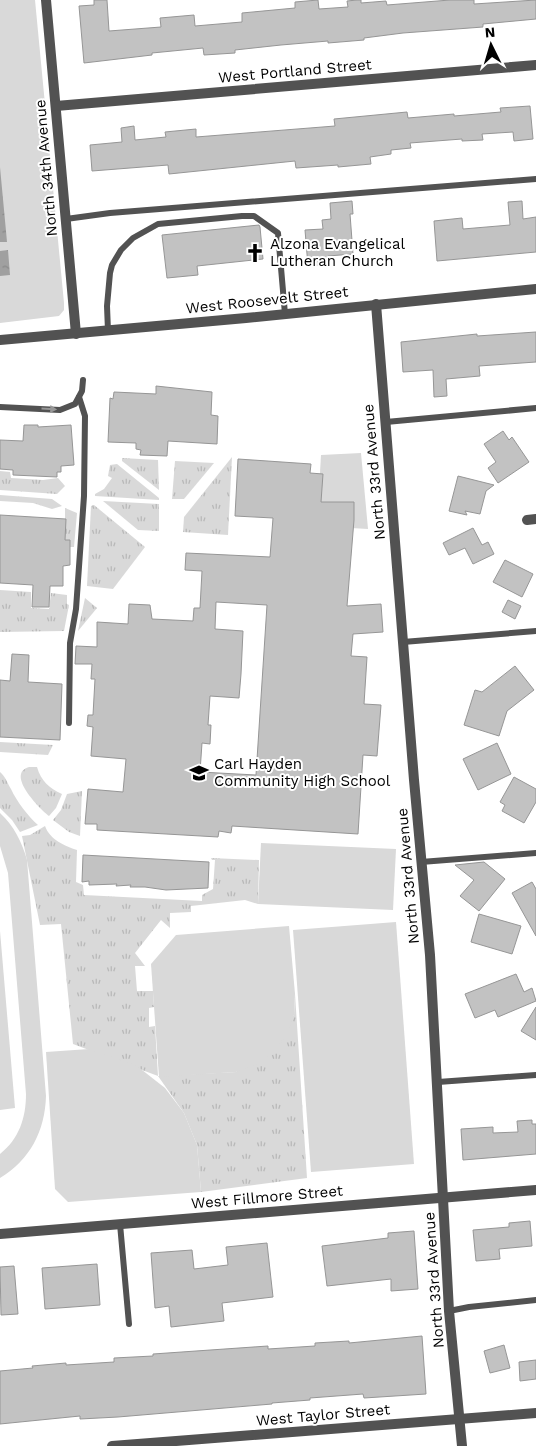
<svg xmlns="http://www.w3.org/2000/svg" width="536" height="1446" font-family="'Work Sans',sans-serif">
  <defs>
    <pattern id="grass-tufts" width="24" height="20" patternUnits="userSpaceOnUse" patternTransform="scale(1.25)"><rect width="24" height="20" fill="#d9d9d9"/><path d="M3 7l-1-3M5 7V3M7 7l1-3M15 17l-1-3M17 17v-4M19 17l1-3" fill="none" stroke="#b8b8b8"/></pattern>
    <pattern id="water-ripples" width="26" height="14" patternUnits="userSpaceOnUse" patternTransform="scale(1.25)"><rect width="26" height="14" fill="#a0a0a0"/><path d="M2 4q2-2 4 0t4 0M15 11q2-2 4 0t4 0" fill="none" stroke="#888"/></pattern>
  </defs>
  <rect width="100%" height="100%" fill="#fff"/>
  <g fill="url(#grass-tufts)">
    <path d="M 232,457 L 228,535 L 183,532 L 184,517 Z"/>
    <path d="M 122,458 L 158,460 L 159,490 L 122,461 Z"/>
    <path d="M 175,461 L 214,463 L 184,499 L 172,499 Z"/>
    <path d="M 117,464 L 159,498 L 159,500 L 95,496 L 95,494 L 104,489 L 112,478 L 108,476 L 110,465 Z"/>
    <path d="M 0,471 L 10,472 L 11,478 L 43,480 L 58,478 L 65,486 L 57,494 L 0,490 Z"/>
    <path d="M 0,495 L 52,499 L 62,506 L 52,509 L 33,503 L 0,501 Z"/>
    <path d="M 103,501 L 159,504 L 159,531 L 138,530 Z"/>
    <path d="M 94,505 L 145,547 L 113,589 L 87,586 L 91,506 Z"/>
    <path d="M 65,508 L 77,513 L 74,547 L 70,547 L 70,540 L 65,540 Z"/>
    <path d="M 0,590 L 31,592 L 31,608 L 49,609 L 51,593 L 67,595 L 67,604 L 69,605 L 64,631 L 0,632 Z"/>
    <path d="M 85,598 L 97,608 L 78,631 Z"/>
    <path d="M 0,742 L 53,745 L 48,755 L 0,752 Z"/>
    <path d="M 29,767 L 37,767 C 41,781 49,788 62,794 L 56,808 L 49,816 C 40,809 5,774 29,767 Z"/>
    <path d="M 0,772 C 6,777 7,783 11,789 C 17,802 28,816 38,825 L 20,832 L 12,820 L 0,808 Z"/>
    <path d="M 82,791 L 80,836 L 69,832 L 53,820 L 61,810 L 67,794 Z"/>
    <path d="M 45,826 C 50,840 65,846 77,850 L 76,882 L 83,885 L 84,895 L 202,901 L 202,895 L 213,889 L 215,860 L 212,860 L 211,858 L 259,860 L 258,904 L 245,900 L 191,906 L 191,912 L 170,913 L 170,928 L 161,920 L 135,953 L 145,966 L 135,966 L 137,991 L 153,991 L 154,1007 L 149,1008 L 149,1027 L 155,1026 L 158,1076 L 236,1072 L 294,1015 L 295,994 L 307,1178 L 201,1192 L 197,1145 L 184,1113 L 158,1076 L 73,1044 L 61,924 L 40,925 L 22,836 L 30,835 Z"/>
  </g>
  <g fill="#d9d9d9">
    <path d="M 0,0 L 35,0 L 64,303 L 64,310 L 59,316 L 0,323 Z"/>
    <path d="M 361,453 L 368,529 L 317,526 L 321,455 Z"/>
    <path d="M 0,813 C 14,826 22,842 27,860 L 46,1096 C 45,1131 30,1160 0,1178 L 0,1154 C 19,1139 26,1118 26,1094 L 8,873 L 0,846 Z"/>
    <path d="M 261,843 L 396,849 L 393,910 L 258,904 Z"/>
    <path d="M 396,922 L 414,1164 L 311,1172 L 293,930 Z"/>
    <path d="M 289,926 L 295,994 L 294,1015 L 288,1032 L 275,1051 L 257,1064 L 236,1072 L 159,1077 L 151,964 L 176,935 Z"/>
    <path d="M 0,931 L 15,1108 L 0,1110 Z"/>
    <path d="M 89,1049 L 137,1066 L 165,1088 L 184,1113 L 197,1145 L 201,1192 L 68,1202 L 55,1189 L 46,1052 Z"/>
  </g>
  <g fill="url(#water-ripples)">
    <path d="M 0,167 L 7,242 L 0,242 Z"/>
    <path d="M 8,250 L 10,275 L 0,276 L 0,251 Z"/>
  </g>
  <g fill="#c2c2c2" stroke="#969696" fill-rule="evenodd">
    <path d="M 94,0 L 107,0 L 109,31 L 161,27 L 160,18 L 194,15 L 195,26 L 242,22 L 242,13 L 295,8 L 295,2 L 318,0 L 319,9 L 348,7 L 347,1 L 357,0 L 361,0 L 361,3 L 386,1 L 387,5 L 450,0 L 474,0 L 474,4 L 536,0 L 536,19 L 483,24 L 483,27 L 403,33 L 364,38 L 364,40 L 328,43 L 328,41 L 281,45 L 235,50 L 235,53 L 204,55 L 203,48 L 152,53 L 152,55 L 84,63 L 79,6 L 94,5 Z"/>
    <path d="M 530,106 L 533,139 L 514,141 L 513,132 L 482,134 L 483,140 L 462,141 L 462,139 L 410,143 L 411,148 L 391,150 L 391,154 L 370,157 L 371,164 L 338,167 L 338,165 L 296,168 L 295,161 L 169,174 L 168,165 L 92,171 L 90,145 L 122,142 L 121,128 L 134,126 L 135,140 L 166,137 L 165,132 L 196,129 L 196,137 L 335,126 L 334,119 L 407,112 L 408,118 L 454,114 L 454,116 L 501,112 L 500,108 Z"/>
    <path d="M 352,201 L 353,214 L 350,214 L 353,254 L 328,256 L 328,264 L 308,266 L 305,230 L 323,229 L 322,220 L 331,219 L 330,203 Z"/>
    <path d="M 522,201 L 523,219 L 536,217 L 536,252 L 437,261 L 434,221 L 462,218 L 463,229 L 510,225 L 508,202 Z"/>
    <path d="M 259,225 L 260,227 L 263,259 L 197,266 L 198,275 L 167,278 L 162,235 Z"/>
    <path d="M 536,332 L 536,362 L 479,366 L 480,376 L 446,379 L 447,396 L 434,397 L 433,370 L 403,372 L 401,342 L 477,334 L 477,336 Z"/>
    <path d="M 156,386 L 212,392 L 211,415 L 218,416 L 217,444 L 168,441 L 167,456 L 140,455 L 141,450 L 136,449 L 136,443 L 108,442 L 110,398 L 113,399 L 114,392 L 156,394 Z"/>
    <path d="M 24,425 L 38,425 L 38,427 L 71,425 L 74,465 L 61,466 L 61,472 L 57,472 L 57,477 L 13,475 L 13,470 L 0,469 L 0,440 L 23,441 Z"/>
    <path d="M 503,431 L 509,440 L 512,437 L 529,462 L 498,483 L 488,468 L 496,462 L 484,444 Z"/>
    <path d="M 238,459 L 311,464 L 310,473 L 323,474 L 321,502 L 354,502 L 354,520 L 347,606 L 381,604 L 383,632 L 353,634 L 351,656 L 367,657 L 364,704 L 381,705 L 377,756 L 363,755 L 358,834 L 232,826 L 231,833 L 219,831 L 218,837 L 97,830 L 97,824 L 85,824 L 88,789 L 123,792 L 126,759 L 91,756 L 93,727 L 87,726 L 88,715 L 93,715 L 95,679 L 91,679 L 92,664 L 75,664 L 76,646 L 97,647 L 97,622 L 128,624 L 129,604 L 150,605 L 152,619 L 193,621 L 194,608 L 200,608 L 202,571 L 185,570 L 186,553 L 270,557 L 273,518 L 235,516 ZM 216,602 L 267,605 L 256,775 L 200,772 L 202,743 L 210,744 L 211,725 L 208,725 L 210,696 L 239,698 L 241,674 L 243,631 L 215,629 Z"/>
    <path d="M 458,476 L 494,485 L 486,491 L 480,514 L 465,511 L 467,515 L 449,511 Z"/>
    <path d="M 0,515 L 66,519 L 65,540 L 70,540 L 70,565 L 63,566 L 63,586 L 50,586 L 49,607 L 32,607 L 33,585 L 0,583 Z"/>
    <path d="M 473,528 L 482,545 L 488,542 L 494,554 L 473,564 L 465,548 L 449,555 L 443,543 Z"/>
    <path d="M 505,560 L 533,574 L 522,597 L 493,582 Z"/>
    <path d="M 508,600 L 521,606 L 515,619 L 502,612 Z"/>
    <path d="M 12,654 L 29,655 L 28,682 L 62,684 L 60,740 L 0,737 L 0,680 L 10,681 Z"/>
    <path d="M 515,666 L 534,690 L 507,711 L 499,736 L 464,725 L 475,690 L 482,692 Z"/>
    <path d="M 497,743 L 511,774 L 478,790 L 463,759 Z"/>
    <path d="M 514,777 L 536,789 L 536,802 L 524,823 L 502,811 L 505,805 L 500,802 Z"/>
    <path d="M 83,855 L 209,862 L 208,888 L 166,890 L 145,887 L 130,887 L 131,885 L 116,886 L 117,884 L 89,885 L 89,881 L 82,882 Z"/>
    <path d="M 484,862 L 505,879 L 479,911 L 460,896 L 474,880 L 455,865 Z"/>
    <path d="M 532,882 L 536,889 L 536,936 L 512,893 Z"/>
    <path d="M 479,914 L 521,926 L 512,954 L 471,942 Z"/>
    <path d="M 516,974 L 524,992 L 532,988 L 536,1001 L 498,1017 L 495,1010 L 475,1018 L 465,994 Z"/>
    <path d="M 536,1007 L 536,1040 L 521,1031 Z"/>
    <path d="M 532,1120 L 532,1124 L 536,1124 L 536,1154 L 463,1160 L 461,1129 L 493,1127 L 493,1133 L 518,1132 L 517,1121 Z"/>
    <path d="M 530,1221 L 532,1246 L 499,1249 L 500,1259 L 476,1261 L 473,1230 L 509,1227 L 509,1223 Z"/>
    <path d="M 414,1231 L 418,1289 L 391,1291 L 391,1279 L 327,1286 L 322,1246 L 388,1238 L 388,1233 Z"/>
    <path d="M 267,1243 L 273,1297 L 222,1303 L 224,1321 L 171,1327 L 169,1306 L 155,1308 L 151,1253 L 192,1250 L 194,1269 L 228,1265 L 226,1247 Z"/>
    <path d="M 97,1264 L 100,1305 L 45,1309 L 42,1268 Z"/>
    <path d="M 14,1266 L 18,1314 L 1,1315 L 0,1267 Z"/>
    <path d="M 422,1336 L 426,1394 L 364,1398 L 363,1394 L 310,1398 L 310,1400 L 272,1403 L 272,1404 L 118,1417 L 80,1419 L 80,1416 L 0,1424 L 0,1371 L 33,1368 L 32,1366 L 66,1363 L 66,1365 L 114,1362 L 114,1358 L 153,1356 L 153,1354 L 268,1346 L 268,1349 L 315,1346 L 315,1343 L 349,1341 L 349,1343 Z"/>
    <path d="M 504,1345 L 510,1368 L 490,1373 L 484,1351 Z"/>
    <path d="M 536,1360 L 536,1379 L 520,1381 L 519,1362 Z"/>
  </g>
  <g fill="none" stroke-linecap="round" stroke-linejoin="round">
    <g stroke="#525252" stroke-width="6">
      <path d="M 66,219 L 110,213 L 536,179"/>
      <path d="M 108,331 L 107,306 L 110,273 L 112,265 L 121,250 L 133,238 L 158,224 L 242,216 L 254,216 L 278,233 L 285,314"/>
      <path d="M 0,407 L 60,410 L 75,404 L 82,391 L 83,380"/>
      <path d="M 386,422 L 536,408"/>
      <path d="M 403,642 L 536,631"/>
      <path d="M 69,723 L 70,643 L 76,609 L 84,496 L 85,416 L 79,397"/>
      <path d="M 421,862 L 536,853"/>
      <path d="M 438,1082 L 536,1075"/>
      <path d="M 120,1224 L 129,1324"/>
      <path d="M 449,1311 L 469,1307 L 536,1300"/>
    </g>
    <g stroke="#525252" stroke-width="10">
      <path d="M 46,0 L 76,334"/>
      <path d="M 56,106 L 536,65"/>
      <path d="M 376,304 L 414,780 L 430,955 L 449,1311 L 462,1446"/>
      <path d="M 527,520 L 536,519"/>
      <path d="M 0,1234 L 536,1190"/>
      <path d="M 112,1446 L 536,1413"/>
    </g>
    <path stroke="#525252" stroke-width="10" d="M 0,340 L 246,318 L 536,289"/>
  </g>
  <defs><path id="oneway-solid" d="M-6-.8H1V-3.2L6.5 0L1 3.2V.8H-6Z" transform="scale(1.25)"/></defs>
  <use fill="#979797" href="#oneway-solid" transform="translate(49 409) rotate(3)"/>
  <defs>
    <g id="church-bare" transform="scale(1.5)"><path d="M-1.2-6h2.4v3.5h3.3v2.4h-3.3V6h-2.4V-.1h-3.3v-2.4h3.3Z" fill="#000" stroke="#fff" stroke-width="2.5" paint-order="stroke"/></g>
    <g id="school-bare" transform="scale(1.5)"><path d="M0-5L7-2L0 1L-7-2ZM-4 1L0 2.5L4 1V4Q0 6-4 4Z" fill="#000" stroke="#fff" stroke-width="2.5" paint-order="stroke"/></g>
  </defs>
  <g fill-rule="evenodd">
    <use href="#church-bare" x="255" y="253"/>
    <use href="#school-bare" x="199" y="773"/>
  </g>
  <g text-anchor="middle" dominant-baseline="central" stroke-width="4" stroke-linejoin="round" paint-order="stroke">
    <g font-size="15" fill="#000" stroke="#fff">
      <text transform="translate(295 71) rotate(-5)">West Portland Street</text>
      <text transform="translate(46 168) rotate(-95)">North 34th Avenue</text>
      <text transform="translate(267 300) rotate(-6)">West Roosevelt Street</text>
      <text transform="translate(374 472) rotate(-95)">North 33rd Avenue</text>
      <text transform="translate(408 876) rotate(-95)">North 33rd Avenue</text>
      <text transform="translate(267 1197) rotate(-5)">West Fillmore Street</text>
      <text transform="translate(434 1280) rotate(-94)">North 33rd Avenue</text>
      <text transform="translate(323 1415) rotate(-5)">West Taylor Street</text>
    </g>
    <g font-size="15" fill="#000" stroke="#fff" text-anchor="start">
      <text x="270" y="244">Alzona Evangelical<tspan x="270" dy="17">Lutheran Church</tspan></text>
      <text x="214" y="764">Carl Hayden<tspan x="214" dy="17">Community High School</tspan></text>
    </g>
  </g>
  <g transform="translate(491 45) rotate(355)" stroke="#ffffff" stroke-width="4" paint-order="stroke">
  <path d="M0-4L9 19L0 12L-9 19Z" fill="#000000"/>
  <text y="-8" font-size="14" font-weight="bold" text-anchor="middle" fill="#000000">N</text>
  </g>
</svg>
